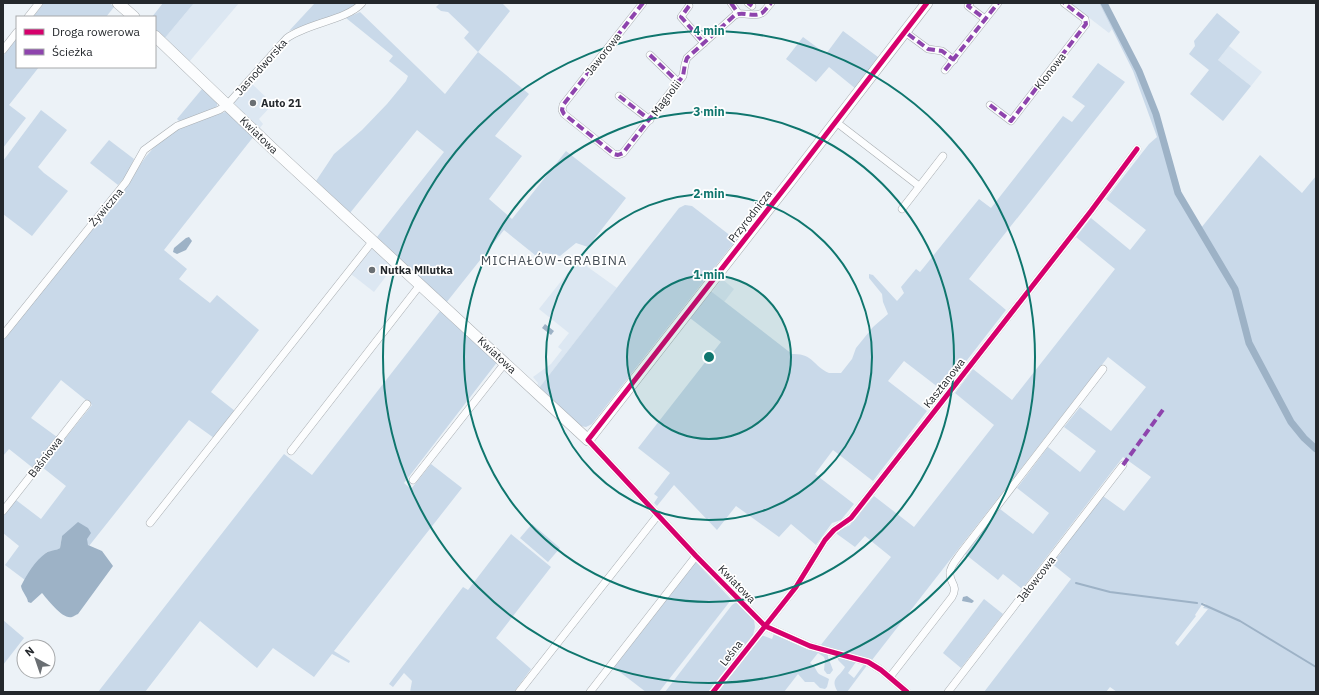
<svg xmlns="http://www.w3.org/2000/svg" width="1319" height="695" font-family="'IBM Plex Sans',sans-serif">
  <rect width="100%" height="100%" fill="#ecf2f7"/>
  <g fill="#dce7f2">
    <path d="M 194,3 L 239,3 L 189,62 L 164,39 Z"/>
    <path d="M 1070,3 L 1099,3 L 1112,29 L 1109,33 Z"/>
    <path d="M 1229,46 L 1262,72 L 1251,86 L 1218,60 Z"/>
    <path d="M 251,83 L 273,104 L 259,119 L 263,124 L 259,129 L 235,105 L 234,101 Z"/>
    <path d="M 372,248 L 393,267 L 374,292 L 351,274 Z"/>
    <path d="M 578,260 L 617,288 L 539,388 L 537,387 L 538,383 L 533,377 L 551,364 L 562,350 L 558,347 L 569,333 L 539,309 Z"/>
    <path d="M 722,279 L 734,289 L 724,302 L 712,292 Z"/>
  </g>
  <g fill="#c9d9e9" fill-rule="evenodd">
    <path d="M 44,3 L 110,3 L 114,7 L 106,17 L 33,17 Z"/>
    <path d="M 163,3 L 194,3 L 164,39 L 155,31 L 155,17 L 152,17 Z"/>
    <path d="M 315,3 L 359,3 L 356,8 L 289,31 Z"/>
    <path d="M 440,3 L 502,3 L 510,11 L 478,52 L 529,94 L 495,136 L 522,156 L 489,199 L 512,219 L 566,151 L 626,198 L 588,247 L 576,243 L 560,256 L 546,253 L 535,255 L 504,230 L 446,303 L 377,237 L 444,152 L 417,130 L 350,213 L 316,181 L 334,154 L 362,130 L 387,104 L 406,81 L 408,76 L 389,61 L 393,56 L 346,18 L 360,12 L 445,94 L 478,52 L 464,38 L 469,32 L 448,12 L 441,11 L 436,7 Z"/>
    <path d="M 1099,3 L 1107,3 L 1127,41 L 1148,89 L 1162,129 L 1183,198 L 1201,228 L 1260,155 L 1302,193 L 1316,176 L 1316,692 L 1117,692 L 1110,687 L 1106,692 L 984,692 L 1071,579 L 1051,563 L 1055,557 L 1057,557 L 1061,553 L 1060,551 L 1103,496 L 1124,511 L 1151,477 L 1123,457 L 1022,589 L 1003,574 L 998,580 L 965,554 L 1000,509 L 1033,534 L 1049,513 L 1017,488 L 1048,447 L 1080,472 L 1096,451 L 1064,427 L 1080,407 L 1111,431 L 1146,387 L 1108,357 L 872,660 L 820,646 L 891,557 L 865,536 L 855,547 L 837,534 L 836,532 L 850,525 L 874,496 L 914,527 L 994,425 L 955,393 L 973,369 L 1012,400 L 1115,269 L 1076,237 L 1091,218 L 1130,250 L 1146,230 L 1106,199 L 1149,144 L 1157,137 L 1133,71 ZM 1203,603 L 1206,604 L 1203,608 L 1208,609 L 1178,646 L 1175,643 L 1196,616 L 1195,615 Z"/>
    <path d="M 1217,13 L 1240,32 L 1218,60 L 1251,86 L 1223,121 L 1190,94 L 1209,70 L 1189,54 L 1195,46 L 1194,41 Z"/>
    <path d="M 843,31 L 878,57 L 876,63 L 856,89 L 829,67 L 816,82 L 786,59 L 803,37 L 826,54 Z"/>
    <path d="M 17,38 L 17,67 L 39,67 L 9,105 L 26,118 L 3,148 L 3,56 Z"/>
    <path d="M 1098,63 L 1125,82 L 969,279 L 1006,310 L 943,391 L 904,361 L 888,381 L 927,411 L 873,481 L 833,450 L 815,474 L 854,504 L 841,520 L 832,523 L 816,545 L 791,524 L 779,537 L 736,506 L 717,530 L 674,485 L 657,506 L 654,503 L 658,497 L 654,494 L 670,473 L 638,448 L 721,342 L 690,318 L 708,292 L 712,292 L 792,354 C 813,353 813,366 829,373 L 841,373 L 852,359 L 856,348 L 873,327 L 888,314 L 883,302 L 882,294 L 869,278 L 869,274 L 873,275 L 897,301 L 904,293 L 901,287 L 916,269 L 920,272 L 979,199 L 991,208 L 1063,116 L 1072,122 L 1085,106 L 1072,97 Z"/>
    <path d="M 202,89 L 217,103 L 217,106 L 216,108 L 180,122 L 177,119 Z"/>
    <path d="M 41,110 L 67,130 L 38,167 L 44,173 L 68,191 L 32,236 L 3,214 L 3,161 Z"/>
    <path d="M 228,111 L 254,136 L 164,250 L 187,269 L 179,279 L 210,303 L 217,295 L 259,330 L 211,392 L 235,411 L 214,438 L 189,420 L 89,546 L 87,543 L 87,539 L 62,536 L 60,548 L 56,551 L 47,552 L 25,580 L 5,565 L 19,546 L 3,533 L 3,516 L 16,500 L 41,519 L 66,486 L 42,467 L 92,405 L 61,380 L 31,418 L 57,437 L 33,468 L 9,449 L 3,456 L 3,338 L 132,179 C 143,157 158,140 180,128 C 194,121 213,116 228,111 Z"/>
    <path d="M 109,140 L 134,159 L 127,175 L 118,185 L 90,163 Z"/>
    <path d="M 685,205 L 692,206 L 736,240 L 592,424 L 586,427 L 580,426 L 539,388 L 679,208 Z"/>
    <path d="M 440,311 L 498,361 L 404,483 L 411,489 L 431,464 L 462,488 L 334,651 L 350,661 L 349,663 L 332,654 L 314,677 L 273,648 L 257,668 L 200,621 L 145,692 L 98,692 L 284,454 L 312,475 Z"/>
    <path d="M 532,524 L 560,548 L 548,562 L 520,538 Z"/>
    <path d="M 511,534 L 551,567 L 496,638 L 531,669 L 514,692 L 410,692 L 412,681 L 404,673 L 393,687 L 389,684 L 463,587 L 468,590 Z"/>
    <path d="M 695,561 L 730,598 L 731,600 L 659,692 L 646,692 L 612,666 Z"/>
    <path d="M 984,599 L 1003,614 L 961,668 L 943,653 Z"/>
    <path d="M 735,603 L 739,603 L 754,620 L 755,627 L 753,635 L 709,692 L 665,692 L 732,605 Z"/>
    <path d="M 3,620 L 24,638 L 3,665 Z"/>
    <path d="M 774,634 L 828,654 L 828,657 L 833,670 L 830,674 L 827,674 L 824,670 L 825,660 L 824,657 L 818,653 L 810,663 C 816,666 815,670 819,674 C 822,676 826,677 829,679 L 827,687 L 825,689 L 820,688 L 814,682 L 805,682 L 798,674 L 784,692 L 717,692 L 761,635 L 772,639 Z"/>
    <path d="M 838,656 L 856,662 L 848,673 L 854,678 L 865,663 L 868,664 L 847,692 L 838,692 C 829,678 840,677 845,667 L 838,660 Z"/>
  </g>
  <g fill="#9db2c6">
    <path d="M 189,237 L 192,241 L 186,250 L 177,254 L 173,252 L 174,248 L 186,238 Z"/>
    <path d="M 545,324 L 554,331 L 551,335 L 542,328 Z"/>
    <path d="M 78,522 L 88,528 L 91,533 L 87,539 L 88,545 L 102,551 L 113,566 L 78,614 C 77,614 73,617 72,617 C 63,620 48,600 42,593 L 31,603 L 28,602 C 27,596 22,592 21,586 C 27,574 35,561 46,553 C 50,550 56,551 60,548 L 62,536 Z"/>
    <path d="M 967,596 L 974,601 L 972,603 L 962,601 L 963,597 Z"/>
  </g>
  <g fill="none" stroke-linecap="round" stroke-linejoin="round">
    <g stroke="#9db2c6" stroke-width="2">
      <path d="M 1076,583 L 1110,592 L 1197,603"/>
      <path d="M 1202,604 L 1240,621 L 1316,667"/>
    </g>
    <path stroke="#9db2c6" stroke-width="7" d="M 1104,3 L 1139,71 L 1156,114 L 1178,193 L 1235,289 L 1249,343 L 1291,422 L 1304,438 L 1316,449"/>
    <g stroke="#a8adb1" stroke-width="8">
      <g id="street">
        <path d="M 643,3 L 563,105 L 562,110 L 564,114 L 614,154 L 618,155 L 623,153 L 683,76 L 685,64 L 687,58 L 735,15 C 744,11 753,18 762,13 C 765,11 768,6 771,3"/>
        <path d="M 731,3 L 738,13"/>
        <path d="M 748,3 L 752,6"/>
        <path d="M 970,3 L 968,6 L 985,19"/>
        <path d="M 689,6 L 681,17 L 704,43"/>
        <path d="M 28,17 L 39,3"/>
        <path d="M 905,32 L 928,49 L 942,51 L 954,60"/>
        <path d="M 3,50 L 17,32"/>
        <path d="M 650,55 L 678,82"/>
        <path d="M 945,70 L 998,3"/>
        <path d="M 619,96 L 650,120"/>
        <path d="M 990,105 L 1011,121 L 1086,24 L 1085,19 L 1064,3"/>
        <path d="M 836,122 L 919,186"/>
        <path d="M 902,209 L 943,156"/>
        <path d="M 3,335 L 126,182 L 144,150 L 177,126 L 219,110 L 227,105 L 287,38 C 308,23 347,20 362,3"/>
        <path d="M 588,440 L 696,556 L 765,626 L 810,646 L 868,662 L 881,670 L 907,692"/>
        <path d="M 291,451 L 420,285"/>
        <path d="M 413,480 L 505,363"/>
        <path d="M 3,511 L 87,404"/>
        <path d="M 150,523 L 372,242"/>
        <path d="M 890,677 L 952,597 C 959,585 949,583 950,573 C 950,566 957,559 961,553 L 1103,369"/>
        <path d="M 519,692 L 658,515"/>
        <path d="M 590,692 L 696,556"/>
        <path d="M 713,692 L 796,587 L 825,540 L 834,530 L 851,518 L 1091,211 L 1137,149"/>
        <path d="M 948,692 L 1123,465"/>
      </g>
    </g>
    <g stroke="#a8adb1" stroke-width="12">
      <g id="secondary">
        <path d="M 118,3 L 134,17"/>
        <path d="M 155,36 L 273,149 L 588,440 L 791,180 L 927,3"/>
      </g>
    </g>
    <use href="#street" stroke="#fcfdfe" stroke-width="7"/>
    <use href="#secondary" stroke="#fcfdfe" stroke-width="11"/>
    <g stroke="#8e44ad" stroke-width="4" stroke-dasharray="8 4" stroke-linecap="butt">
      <path d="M 643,3 L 563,105 L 562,110 L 564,114 L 614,154 L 618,155 L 623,153 L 683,76 L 685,64 L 687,58 L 735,15 C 744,11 753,18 762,13 C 765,11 768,6 771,3"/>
      <path d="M 731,3 L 738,13"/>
      <path d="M 748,3 L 752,6"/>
      <path d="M 970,3 L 968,6 L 985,19"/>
      <path d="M 689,6 L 681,17 L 704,43"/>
      <path d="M 908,34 L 928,49 L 942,51 L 954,60"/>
      <path d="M 650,55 L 678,82"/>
      <path d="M 945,70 L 998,3"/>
      <path d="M 619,96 L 650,120"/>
      <path d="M 990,105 L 1011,121 L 1086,24 L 1085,19 L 1064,3"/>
      <path d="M 1123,465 L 1165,407"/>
    </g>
    <g stroke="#fff" stroke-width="8">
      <g id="cycleway">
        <path d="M 713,692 L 796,587 L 825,540 L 834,530 L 851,518 L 1091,211 L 1137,149"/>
        <path d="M 907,692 L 881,670 L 868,662 L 810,646 L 765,626 L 696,556 L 588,440 L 791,180 L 927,3"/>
      </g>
    </g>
    <use href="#cycleway" stroke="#d6006c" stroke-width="5"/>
  </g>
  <circle cx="709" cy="357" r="82" fill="#0f766e" fill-opacity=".12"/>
  <g fill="none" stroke="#0f766e" stroke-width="2">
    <circle cx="709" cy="357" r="82"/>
    <circle cx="709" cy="357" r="163"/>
    <circle cx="709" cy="357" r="245"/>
    <circle cx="709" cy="357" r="326"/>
  </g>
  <g fill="#6a6f73" stroke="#fff" stroke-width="1.5">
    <circle cx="253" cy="103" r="4"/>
    <circle cx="372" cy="270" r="4"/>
  </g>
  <g text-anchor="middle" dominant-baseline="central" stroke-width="3.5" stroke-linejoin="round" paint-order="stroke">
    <g font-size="11" fill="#24282c" stroke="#fff">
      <text transform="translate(603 54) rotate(-52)">Jaworowa</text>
      <text transform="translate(261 67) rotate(-48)">Jasnodworska</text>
      <text transform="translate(1050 71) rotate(-52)">Klonowa</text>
      <text transform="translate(666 98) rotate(-53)">Magnolii</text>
      <text transform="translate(259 135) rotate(44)">Kwiatowa</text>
      <text transform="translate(106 207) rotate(-50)">Żywiczna</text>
      <text transform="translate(750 216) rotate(-52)">Przyrodnicza</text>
      <text transform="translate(497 355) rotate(43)">Kwiatowa</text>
      <text transform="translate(944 383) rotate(-52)">Kasztanowa</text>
      <text transform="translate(45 457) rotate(-52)">Baśniowa</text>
      <text transform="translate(1036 579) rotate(-52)">Jałowcowa</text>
      <text transform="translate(737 584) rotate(46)">Kwiatowa</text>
      <text transform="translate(731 653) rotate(-52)">Leśna</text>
    </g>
    <g font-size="11" font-weight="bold" fill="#24282c" stroke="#fff" text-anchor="start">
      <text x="261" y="103">Auto 21</text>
      <text x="380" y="270">Nutka Milutka</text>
    </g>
    <g font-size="13" letter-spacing="1" fill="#464f57" stroke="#fff">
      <text x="554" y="260">MICHAŁÓW-GRABINA</text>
    </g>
  </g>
  <circle cx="709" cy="357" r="6" fill="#0f766e" stroke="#fff" stroke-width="2"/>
  <g font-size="12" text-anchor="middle" font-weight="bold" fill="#0f766e" stroke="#fff" stroke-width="3.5" stroke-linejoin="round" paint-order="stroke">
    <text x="709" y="35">4 min</text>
    <text x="709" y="116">3 min</text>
    <text x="709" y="198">2 min</text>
    <text x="709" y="279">1 min</text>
  </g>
  <rect width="1319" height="695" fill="none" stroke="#24282c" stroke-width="8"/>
  <rect x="16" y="16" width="140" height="52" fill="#ffffff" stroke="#a7a9ab"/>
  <rect x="24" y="29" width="20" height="6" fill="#d6006c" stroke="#a7a9ab"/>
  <text x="52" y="36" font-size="12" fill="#24282c">Droga rowerowa</text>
  <rect x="24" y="49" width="20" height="6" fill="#8e44ad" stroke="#a7a9ab"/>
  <text x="52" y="56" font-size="12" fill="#24282c">Ścieżka</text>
  <g transform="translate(36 659) rotate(320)"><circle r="19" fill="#ffffff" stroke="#a7a9ab"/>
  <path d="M0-3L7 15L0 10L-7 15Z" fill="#6a6f73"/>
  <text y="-6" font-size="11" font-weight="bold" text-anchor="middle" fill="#24282c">N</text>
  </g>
</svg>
